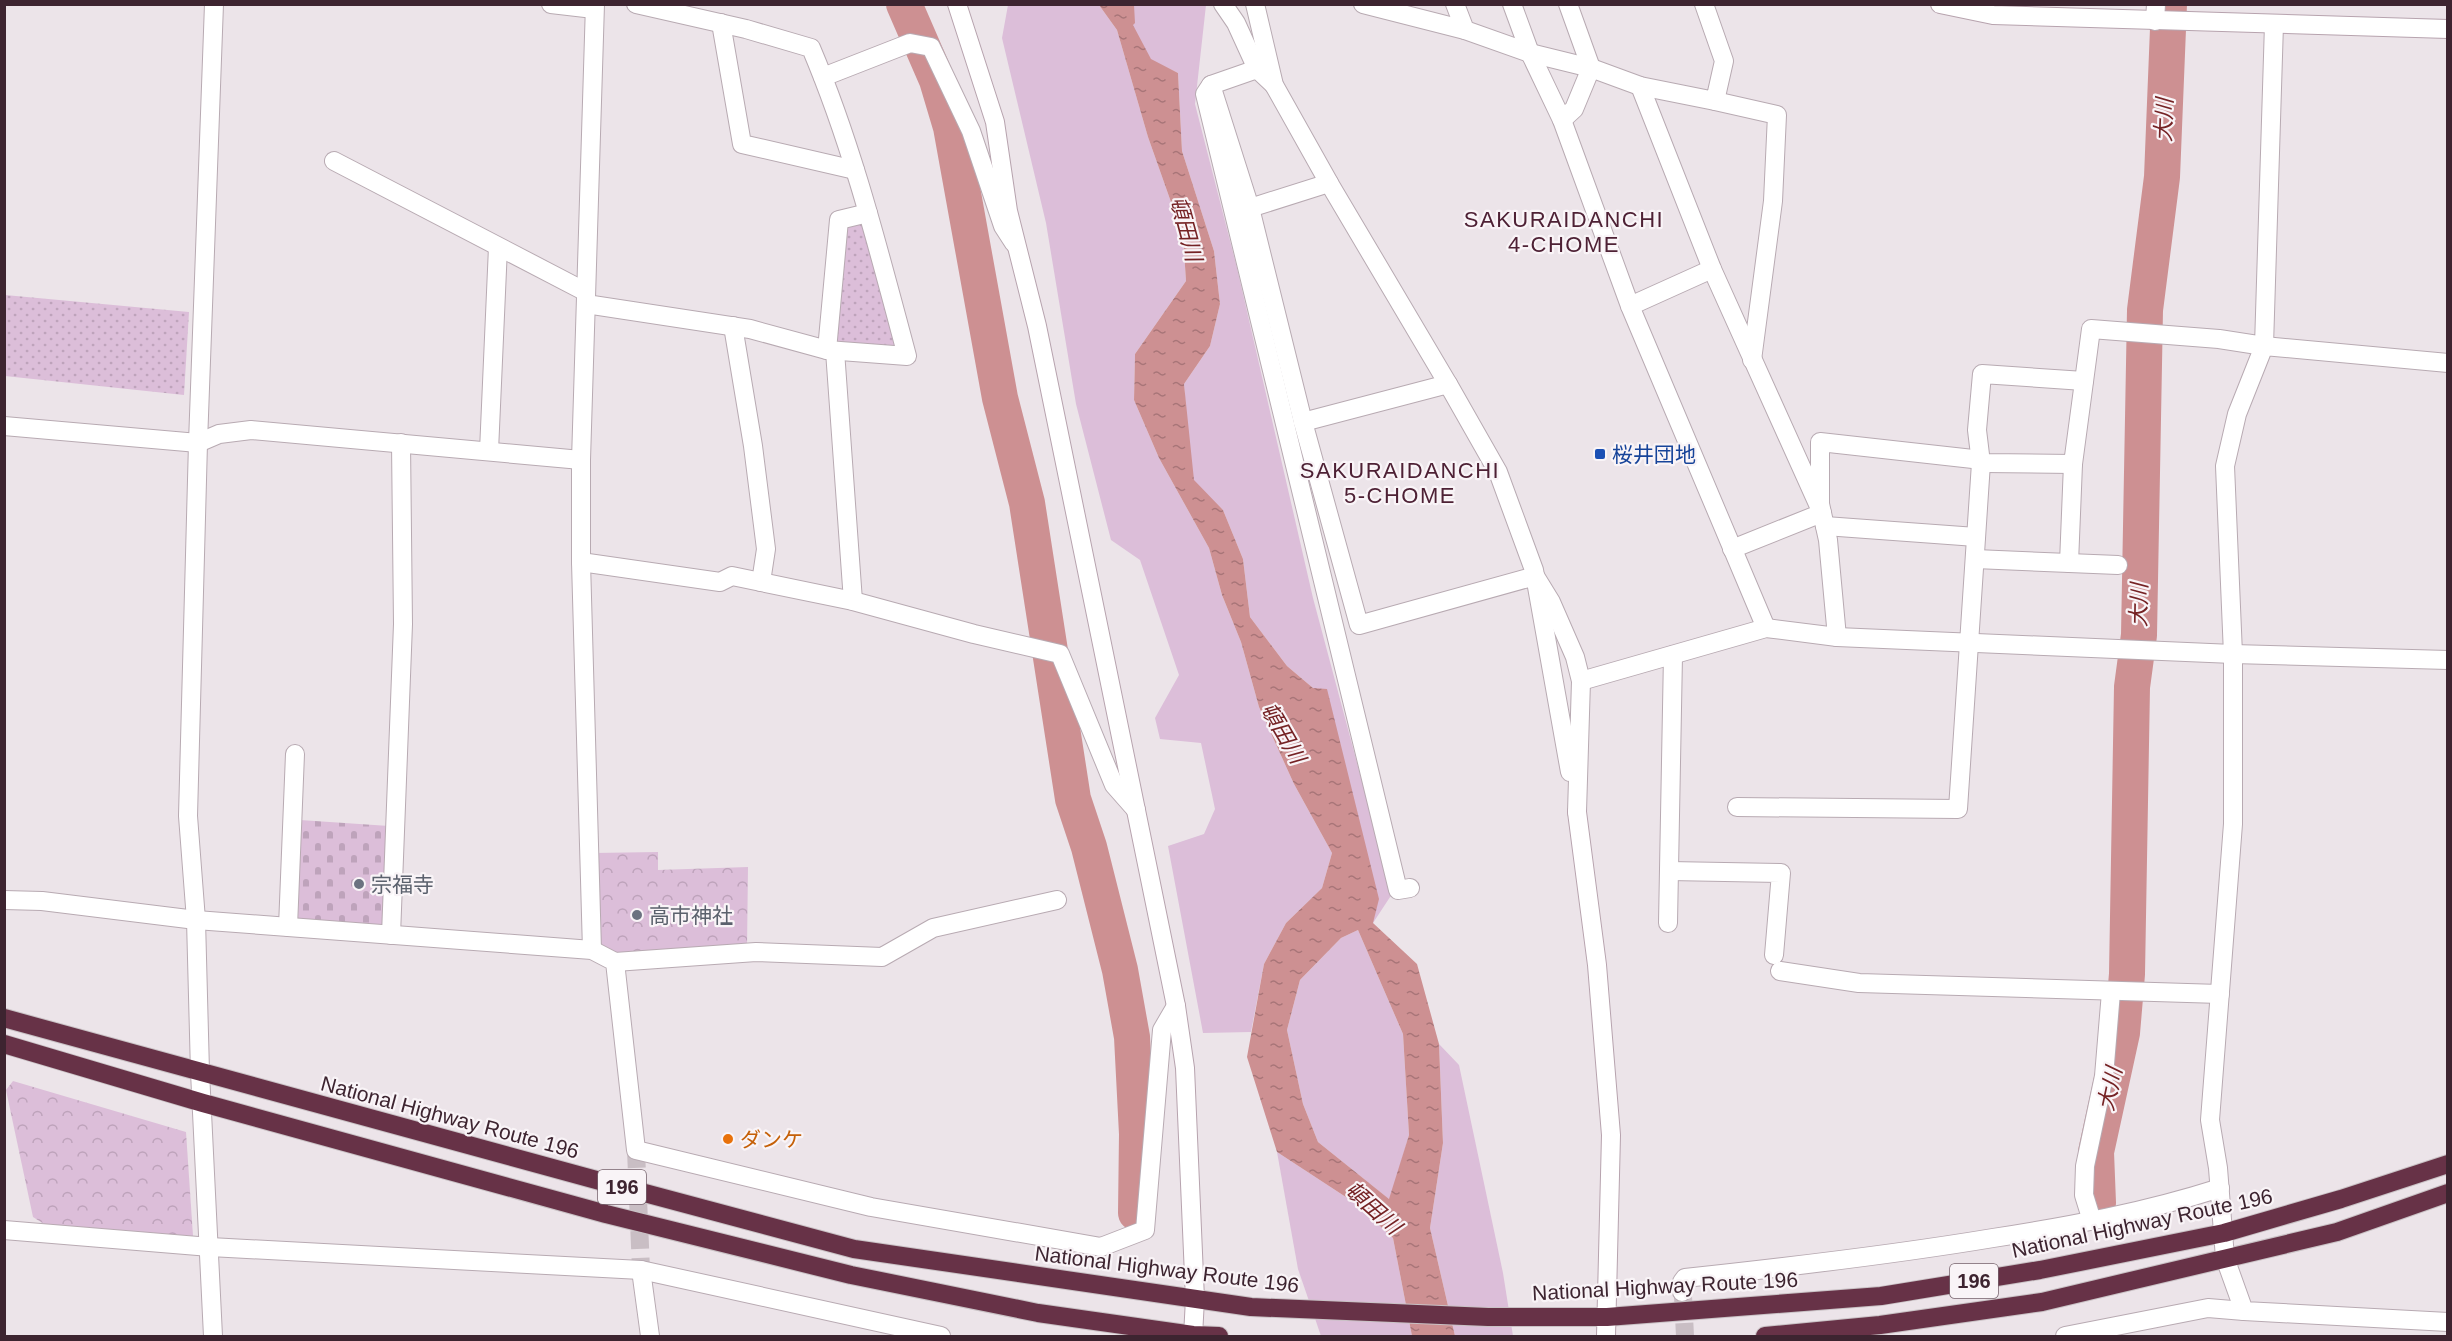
<svg xmlns="http://www.w3.org/2000/svg" width="2452" height="1341" font-family="Helvetica,'Noto Sans JP',sans-serif">
  <defs>
    <pattern id="forest-crowns" width="20" height="18" patternUnits="userSpaceOnUse" patternTransform="scale(1.5)"><rect width="20" height="18" fill="#dcbed9"/><path d="M2 6a3 3 0 1 1 6 0M12 15a3 3 0 1 1 6 0" fill="none" stroke="#bea3bb"/></pattern>
    <pattern id="cemetery-stones" width="16" height="16" patternUnits="userSpaceOnUse" patternTransform="scale(1.5)"><rect width="16" height="16" fill="#dcbed9"/><path d="M2 7V4a2 2 0 0 1 4 0v3zM10 15v-3a2 2 0 0 1 4 0v3z" fill="#bea3bb"/></pattern>
    <pattern id="park-dots" width="8" height="8" patternUnits="userSpaceOnUse" patternTransform="scale(1.5)"><rect width="8" height="8" fill="#dcbed9"/><path d="M2 2h.1M6 6h.1" fill="none" stroke="#bea3bb" stroke-width="1.8" stroke-linecap="round"/></pattern>
    <pattern id="water-ripples" width="26" height="14" patternUnits="userSpaceOnUse" patternTransform="scale(1.5)"><rect width="26" height="14" fill="#cd9092"/><path d="M2 4q2-2 4 0t4 0M15 11q2-2 4 0t4 0" fill="none" stroke="#a87578"/></pattern>
  </defs>
  <rect width="100%" height="100%" fill="#ece4e9"/>
  <g fill="#dcbed9">
    <path d="M 1008,5 L 1099,5 L 1117,30 L 1148,137 L 1183,236 L 1186,281 L 1135,354 L 1134,400 L 1159,458 L 1209,548 L 1222,595 L 1241,642 L 1259,707 L 1294,784 L 1332,853 L 1322,888 L 1286,923 L 1264,964 L 1251,1032 L 1203,1033 L 1168,846 L 1204,834 L 1215,809 L 1201,743 L 1160,739 L 1155,718 L 1179,675 L 1140,560 L 1111,540 L 1076,404 L 1046,223 L 1002,38 Z"/>
    <path d="M 1134,5 L 1206,5 L 1195,104 L 1237,268 L 1313,598 L 1392,894 L 1373,923 L 1313,688 L 1287,666 L 1250,617 L 1243,559 L 1223,510 L 1191,480 L 1184,384 L 1210,346 L 1220,304 L 1214,251 L 1182,151 L 1178,73 L 1151,60 L 1132,25 Z"/>
    <path d="M 1358,930 L 1403,1034 L 1409,1135 L 1390,1200 L 1318,1142 L 1303,1104 L 1287,1030 L 1300,980 L 1341,938 Z"/>
    <path d="M 1439,1044 L 1459,1065 L 1503,1273 L 1513,1336 L 1455,1336 L 1430,1228 L 1443,1143 Z"/>
    <path d="M 1277,1152 L 1355,1203 L 1393,1238 L 1412,1336 L 1321,1336 L 1298,1269 Z"/>
  </g>
  <g fill="url(#forest-crowns)">
    <path d="M 658,852 L 658,870 L 748,867 L 747,949 L 615,953 L 596,944 L 593,853 Z"/>
    <path d="M 13,1081 L 186,1132 L 193,1236 L 44,1224 L 33,1217 L 6,1090 Z"/>
  </g>
  <path fill="url(#cemetery-stones)" d="M 300,820 L 389,826 L 385,922 L 380,930 L 298,922 Z"/>
  <g fill="url(#park-dots)">
    <path d="M 866,221 L 900,349 L 833,345 L 846,226 Z"/>
    <path d="M 5,295 L 189,312 L 184,395 L 5,376 Z"/>
  </g>
  <path fill="url(#water-ripples)" fill-rule="evenodd" d="M 1099,5 L 1134,5 L 1135,23 L 1133,25 L 1151,59 L 1178,73 L 1182,151 L 1214,251 L 1220,304 L 1210,346 L 1184,384 L 1194,480 L 1223,510 L 1243,559 L 1250,617 L 1287,666 L 1313,688 L 1327,689 L 1379,899 L 1373,923 L 1417,964 L 1439,1044 L 1443,1143 L 1430,1228 L 1455,1336 L 1412,1336 L 1393,1238 L 1355,1203 L 1277,1152 L 1247,1057 L 1264,964 L 1286,923 L 1322,888 L 1332,853 L 1294,784 L 1259,707 L 1241,642 L 1222,595 L 1209,548 L 1159,458 L 1134,400 L 1135,354 L 1186,281 L 1183,236 L 1148,137 L 1117,30 ZM 1358,930 L 1403,1034 L 1409,1135 L 1389,1199 L 1318,1142 L 1303,1104 L 1287,1030 L 1300,980 L 1341,938 Z"/>
  <g fill="none" stroke-linecap="round" stroke-linejoin="round">
    <g stroke="#cd9092" stroke-width="36">
      <path d="M 904,4 L 937,80 L 951,127 L 1000,398 L 1027,503 L 1073,799 L 1089,847 L 1120,970 L 1132,1037 L 1137,1134 L 1136,1213"/>
      <path d="M 2098,1203 L 2096,1152 L 2122,1033 L 2127,974 L 2132,687 L 2139,635 L 2145,310 L 2162,177 L 2169,4"/>
    </g>
    <g stroke="#c9bec4" stroke-width="18" stroke-dasharray="18 9" stroke-linecap="butt">
      <path d="M 636,1150 L 641,1270"/>
      <path d="M 1683,1296 L 1685,1336"/>
    </g>
    <g stroke="#b8aab2" stroke-width="20">
      <g id="street">
        <path d="M 551,4 L 594,9"/>
        <path d="M 1223,4 L 1236,23 L 1257,69"/>
        <path d="M 1255,4 L 1274,85 L 1329,183"/>
        <path d="M 1363,4 L 1465,30"/>
        <path d="M 1455,4 L 1465,30 L 1530,53 L 1591,68 L 1640,86 L 1715,101 L 1724,61 L 1704,4"/>
        <path d="M 1512,4 L 1530,53 L 1562,120 L 1630,306 L 1766,628"/>
        <path d="M 2155,21 L 2156,4"/>
        <path d="M 721,23 L 742,144 L 855,170"/>
        <path d="M 823,77 L 910,43 L 931,47 L 971,131 L 1003,226 L 1014,243"/>
        <path d="M 1211,85 L 1250,208 L 1303,422 L 1359,625 L 1535,576 L 1551,602 L 1575,657 L 1581,681 L 1577,812"/>
        <path d="M 1274,85 L 1257,69 L 1211,85 L 1205,94 L 1398,890 L 1410,888"/>
        <path d="M 1640,86 L 1712,269 L 1822,513 L 1732,549"/>
        <path d="M 1715,101 L 1777,115 L 1773,201 L 1752,360"/>
        <path d="M 1562,120 L 1574,109 L 1591,68 L 1568,4"/>
        <path d="M 334,161 L 586,292"/>
        <path d="M 1250,208 L 1329,183 L 1448,384"/>
        <path d="M 586,304 L 750,329 L 827,350 L 907,356 C 879,252 853,147 811,48 L 746,29 L 636,4"/>
        <path d="M 1630,306 L 1712,269"/>
        <path d="M 733,326 L 753,446 L 766,549 L 761,582"/>
        <path d="M 827,350 L 839,220 L 868,213"/>
        <path d="M 835,351 L 853,601"/>
        <path d="M 2448,363 L 2264,346 L 2237,414 L 2225,466 L 2233,654 L 2233,824 L 2210,1120 L 2218,1168 L 2225,1258 L 2244,1311 L 2448,1322"/>
        <path d="M 1303,422 L 1448,384 L 1498,472 L 1534,570 L 1570,772"/>
        <path d="M 4,426 L 198,443 L 219,434 L 251,430 L 581,460"/>
        <path d="M 489,451 L 498,247"/>
        <path d="M 1825,526 L 1976,537"/>
        <path d="M 1975,559 L 2118,565"/>
        <path d="M 581,562 L 720,582 L 732,576 L 853,601 L 974,634 L 1060,654 L 1114,785 L 1136,810"/>
        <path d="M 2069,563 L 2073,464"/>
        <path d="M 1837,637 L 1828,540 L 1820,504 L 1820,442 L 1973,459 L 1983,463 L 2073,464 L 2091,329 L 2219,339 L 2264,346 L 2274,24"/>
        <path d="M 1581,681 L 1766,628 L 1837,637 L 2233,654 L 2448,660"/>
        <path d="M 1737,807 L 1958,809 L 1981,463 L 1977,430 L 1982,374 L 2084,381"/>
        <path d="M 1669,871 L 1781,873 L 1774,955"/>
        <path d="M 4,900 L 42,901 L 196,920 L 592,950 L 615,962 L 636,1150 L 871,1207 L 1101,1247 L 1145,1230 L 1162,1030 L 1176,1006"/>
        <path d="M 1668,923 L 1673,655"/>
        <path d="M 288,927 L 295,754"/>
        <path d="M 391,935 L 403,624 L 401,443"/>
        <path d="M 592,950 L 581,562 L 581,460 L 595,4"/>
        <path d="M 615,962 L 756,952 L 882,957 L 933,928 L 1057,900"/>
        <path d="M 1780,971 L 1859,983 L 2220,994"/>
        <path d="M 2092,1221 L 2084,1195 L 2085,1166 L 2104,1076 L 2111,992"/>
        <path d="M 4,1230 L 210,1247 L 641,1270 L 941,1336"/>
        <path d="M 641,1270 L 650,1336"/>
        <path d="M 1682,1292 L 1682,1282 L 1685,1278 C 1788,1267 1891,1255 1993,1238 C 2070,1226 2145,1212 2220,1188"/>
        <path d="M 213,1336 L 200,1072 L 196,920 L 188,816 L 198,443 L 214,4"/>
        <path d="M 2065,1336 L 2208,1308 L 2244,1311"/>
      </g>
    </g>
    <g stroke="#b7a3ae" stroke-width="20">
      <g id="secondary">
        <path d="M 957,4 L 995,122 L 1008,211 L 1037,326 L 1176,1006 L 1185,1068 L 1195,1299 L 1193,1336"/>
        <path d="M 1940,4 L 1993,15 L 2448,29"/>
        <path d="M 1577,812 L 1597,965 L 1611,1135 L 1606,1336"/>
      </g>
    </g>
    <g stroke="#c9c2c5" stroke-width="20">
      <g id="highway">
        <path d="M 4,1018 L 611,1184 L 854,1249 L 1251,1307 L 1488,1317 L 1607,1317 L 1881,1296 L 2040,1270 L 2224,1233 L 2341,1199 L 2448,1164"/>
        <path d="M 4,1044 L 203,1103 L 606,1214 L 851,1275 L 1038,1313 L 1193,1335 L 1219,1336"/>
        <path d="M 1765,1336 L 1880,1325 L 2042,1302 L 2337,1232 L 2448,1193"/>
      </g>
    </g>
    <use href="#street" stroke="#fff" stroke-width="18"/>
    <use href="#secondary" stroke="#fff" stroke-width="18"/>
    <use href="#highway" stroke="#673247" stroke-width="18"/>
  </g>
  <rect fill="#1a4fb4" stroke="#f9f4f7" stroke-width="2" x="1594" y="448" width="12" height="12" rx="3"/>
  <g fill="#6b7280" stroke="#f9f4f7" stroke-width="2">
    <circle cx="359" cy="884" r="6"/>
    <circle cx="637" cy="915" r="6"/>
  </g>
  <circle fill="#e8710a" stroke="#f9f4f7" stroke-width="2" cx="728" cy="1139" r="6"/>
  <g text-anchor="middle" dominant-baseline="central" stroke-width="4.5" stroke-linejoin="round" paint-order="stroke">
    <g fill="#f9f4f7" stroke="#75626c" stroke-width="1.5">
      <rect x="598" y="1170" width="48" height="34" rx="4.5"/>
      <rect x="1950" y="1264" width="48" height="34" rx="4.5"/>
    </g>
    <g font-size="20" font-weight="bold" fill="#3d2430">
      <text x="622" y="1187">196</text>
      <text x="1974" y="1281">196</text>
    </g>
    <g font-size="21" fill="#164399" stroke="#f9f4f7" text-anchor="start">
      <text x="1612" y="454">桜井団地</text>
    </g>
    <g font-size="21" fill="#5b616d" stroke="#f9f4f7" text-anchor="start">
      <text x="371" y="884">宗福寺</text>
      <text x="649" y="915">高市神社</text>
    </g>
    <g font-size="21" fill="#3d2430" stroke="#f9f4f7">
      <text transform="translate(450 1117) rotate(15)">National Highway Route 196</text>
      <text transform="translate(2142 1223) rotate(-12)">National Highway Route 196</text>
      <text transform="translate(1167 1269) rotate(7)">National Highway Route 196</text>
      <text transform="translate(1665 1286) rotate(-3)">National Highway Route 196</text>
    </g>
    <g font-size="21" fill="#c56008" stroke="#f9f4f7" text-anchor="start">
      <text x="740" y="1139">ダンケ</text>
    </g>
    <g font-size="22" font-style="italic" fill="#752224" stroke="#f9f4f7">
      <text transform="translate(2164 120) rotate(-88)">大川</text>
      <text transform="translate(1186 229) rotate(75)">頓田川</text>
      <text transform="translate(2139 605) rotate(-89)">大川</text>
      <text transform="translate(1283 733) rotate(60)">頓田川</text>
      <text transform="translate(2110 1089) rotate(-78)">大川</text>
      <text transform="translate(1373 1208) rotate(42)">頓田川</text>
    </g>
    <g font-size="22" letter-spacing="1.5" fill="#4e2135" stroke="#f9f4f7">
      <text x="1564" y="219">SAKURAIDANCHI<tspan x="1564" dy="25">4-CHOME</tspan></text>
      <text x="1400" y="470">SAKURAIDANCHI<tspan x="1400" dy="25">5-CHOME</tspan></text>
    </g>
  </g>
  <rect width="2452" height="1341" fill="none" stroke="#3d2430" stroke-width="12"/>
</svg>
